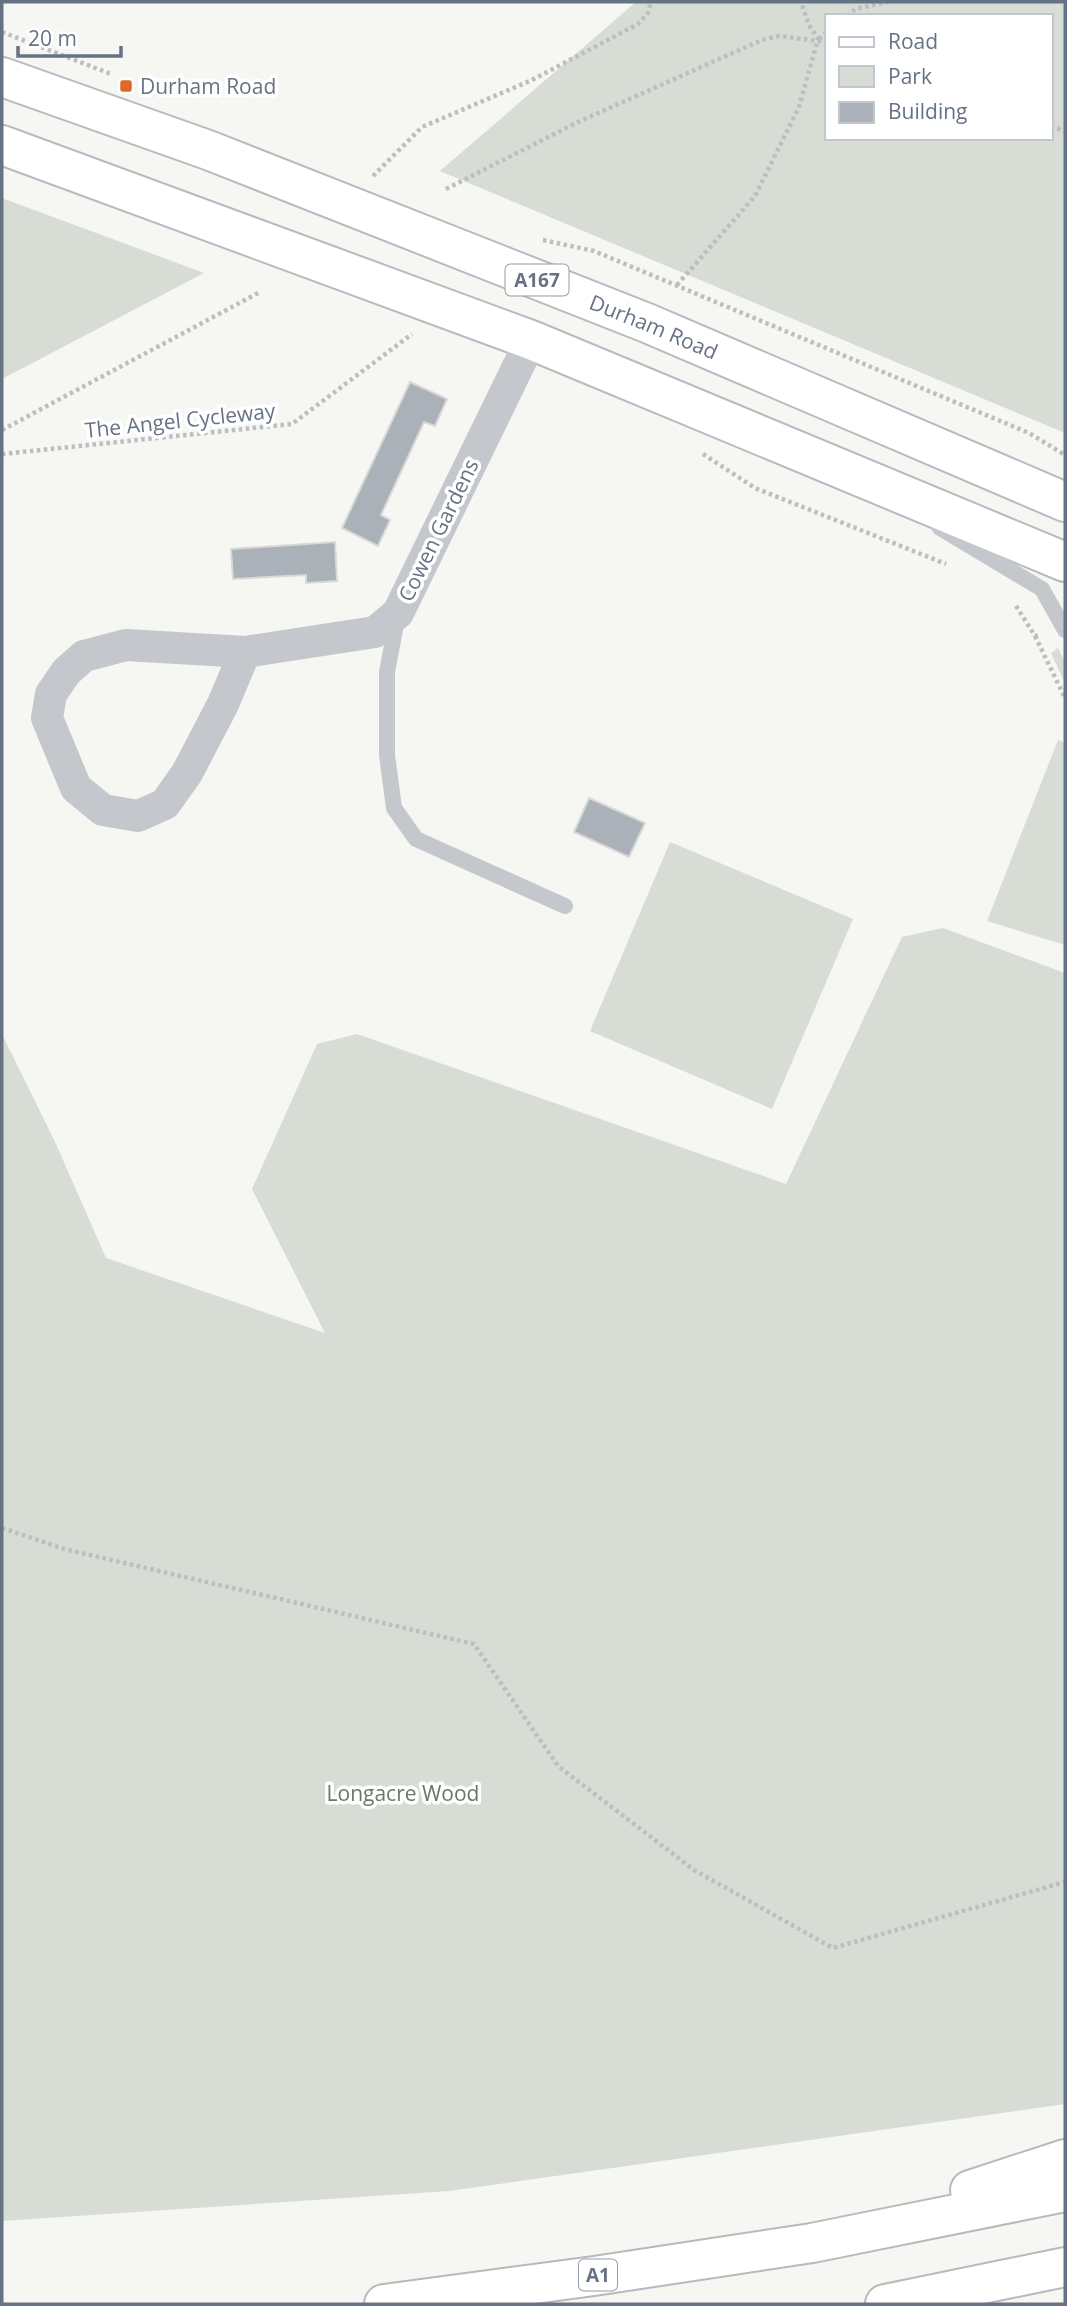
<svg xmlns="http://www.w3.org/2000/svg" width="1067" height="2306" font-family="'Open Sans',sans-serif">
  <rect width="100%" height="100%" fill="#f6f6f3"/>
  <g fill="#d7ddd4" fill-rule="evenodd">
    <path d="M 636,2 L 1065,2 L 1065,433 L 440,171 ZM 827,16 L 1051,16 L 1051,138 L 827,138 Z"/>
    <path d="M 2,198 L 204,273 L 2,379 Z"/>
    <path d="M 1058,648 L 1065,662 L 1065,683 L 1051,653 Z"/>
    <path d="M 1058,740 L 1065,743 L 1065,945 L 987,921 Z"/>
    <path d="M 670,842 L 853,919 L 772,1109 L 590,1031 Z"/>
    <path d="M 943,928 L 1065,973 L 1065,2104 L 449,2191 L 2,2221 L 2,1034 L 56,1144 L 106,1258 L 325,1333 L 252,1189 L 317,1044 L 357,1034 L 786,1184 L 902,937 Z"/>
  </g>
  <g fill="#abb1b8" stroke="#d8d8d6" stroke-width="2">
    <path d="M 410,382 L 447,399 L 435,426 L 424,422 L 381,515 L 390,520 L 378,546 L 342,528 Z"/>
    <path d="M 335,542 L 337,581 L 306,583 L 306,575 L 233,579 L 231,549 Z"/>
    <path d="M 589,798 L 645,823 L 629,857 L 574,832 Z"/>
  </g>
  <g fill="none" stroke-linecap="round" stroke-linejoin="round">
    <g stroke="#b7babf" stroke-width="42">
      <g id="primary">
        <path id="s1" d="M 2,77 L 208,150 L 647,323 L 1065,502"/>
        <path d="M 2,145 L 531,340 L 1065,562"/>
      </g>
    </g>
    <g stroke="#b7b9bd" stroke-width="42">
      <g id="highway">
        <path d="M 970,2190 L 1065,2159"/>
        <path d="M 384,2304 L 594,2276 L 812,2243 L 1065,2192"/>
        <path d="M 885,2304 L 1065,2267"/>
      </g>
    </g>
    <g stroke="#bcbec0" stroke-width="4.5" stroke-dasharray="3.5 3.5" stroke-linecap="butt">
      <path d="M 847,16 L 855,9 L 888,2"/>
      <path d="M 2,32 L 111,74"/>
      <path d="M 819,39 L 827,32"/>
      <path d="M 1051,125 L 1065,132"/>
      <path d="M 373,176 L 422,127 L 532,80 L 638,24 L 648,13 L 651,2"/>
      <path d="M 446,189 L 578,122 L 762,40 L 779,36 L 827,42"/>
      <path d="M 543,240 L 594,251 L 1029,433 L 1065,455"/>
      <path d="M 677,285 L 755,196 L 799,107 L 818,39 L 809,25 L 801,2"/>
      <path d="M 2,430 L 260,292"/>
      <path d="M 2,454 L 292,424 L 412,334"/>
      <path d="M 703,454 L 755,488 L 946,564"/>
      <path d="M 1016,606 L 1035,636 L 1038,635"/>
      <path d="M 1035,636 L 1065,698"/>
      <path d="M 2,1528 L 64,1549 L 474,1644 L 558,1766 L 694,1870 L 833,1948 L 1065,1882"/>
    </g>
    <g stroke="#c4c7cb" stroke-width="16">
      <path d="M 940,528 L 1042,589 L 1065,630"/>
      <path d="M 397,619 L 387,672 L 387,755 L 394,808 L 416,839 L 565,906"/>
    </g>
    <path stroke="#c4c7cb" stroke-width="32" d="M 245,652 L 223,704 L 187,773 L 165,804 L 138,816 L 103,810 L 76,788 L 47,718 L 51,694 L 66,672 L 84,656 L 126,645 L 245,652 L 375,632 L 398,613 L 531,340"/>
    <use href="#primary" stroke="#fff" stroke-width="38"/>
    <use href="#highway" stroke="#fff" stroke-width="38"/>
  </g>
  <rect fill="#e16928" stroke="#fff" stroke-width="2.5" x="119" y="79" width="14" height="14" rx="3.5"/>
  <g text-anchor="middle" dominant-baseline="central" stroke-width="7" stroke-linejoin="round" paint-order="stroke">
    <g fill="#fff" stroke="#949da9" stroke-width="2">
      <rect x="505.5" y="264.5" width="63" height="31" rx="5"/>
      <rect x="579" y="2259.5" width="38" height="31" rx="5"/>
    </g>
    <g font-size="19" font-weight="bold" fill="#667384">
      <text x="537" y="280">A167</text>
      <text x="598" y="2275">A1</text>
    </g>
    <g font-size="21" fill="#667384" stroke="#fff" text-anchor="start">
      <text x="140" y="86">Durham Road</text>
    </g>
    <g font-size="21" fill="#667384" stroke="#fff">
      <text stroke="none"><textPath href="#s1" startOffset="698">Durham Road</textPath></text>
      <text transform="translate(180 420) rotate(-6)">The Angel Cycleway</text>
      <text transform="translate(438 530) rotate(-64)">Cowen Gardens</text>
    </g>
    <g font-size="21" fill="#667b64" stroke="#fff">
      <text x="403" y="1793">Longacre Wood</text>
    </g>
  </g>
  <rect width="1067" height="2306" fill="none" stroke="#667384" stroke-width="7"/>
  <rect x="825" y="14" width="228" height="126" fill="#ffffff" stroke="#c2c7ce" stroke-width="2"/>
  <rect x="839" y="37" width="35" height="10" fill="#ffffff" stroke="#c2c7ce" stroke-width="2"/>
  <text x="888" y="49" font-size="21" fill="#667384">Road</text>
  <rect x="839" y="66" width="35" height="21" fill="#d7ddd4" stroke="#c2c7ce" stroke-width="2"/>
  <text x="888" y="84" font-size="21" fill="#667384">Park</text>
  <rect x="839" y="102" width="35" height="21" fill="#abb1b8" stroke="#c2c7ce" stroke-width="2"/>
  <text x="888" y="119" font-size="21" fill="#667384">Building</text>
  <path d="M18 46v10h103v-10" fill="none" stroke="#667384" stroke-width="3.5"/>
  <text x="28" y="46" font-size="21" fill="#667384" stroke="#ffffff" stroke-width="5" paint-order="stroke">20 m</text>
</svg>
